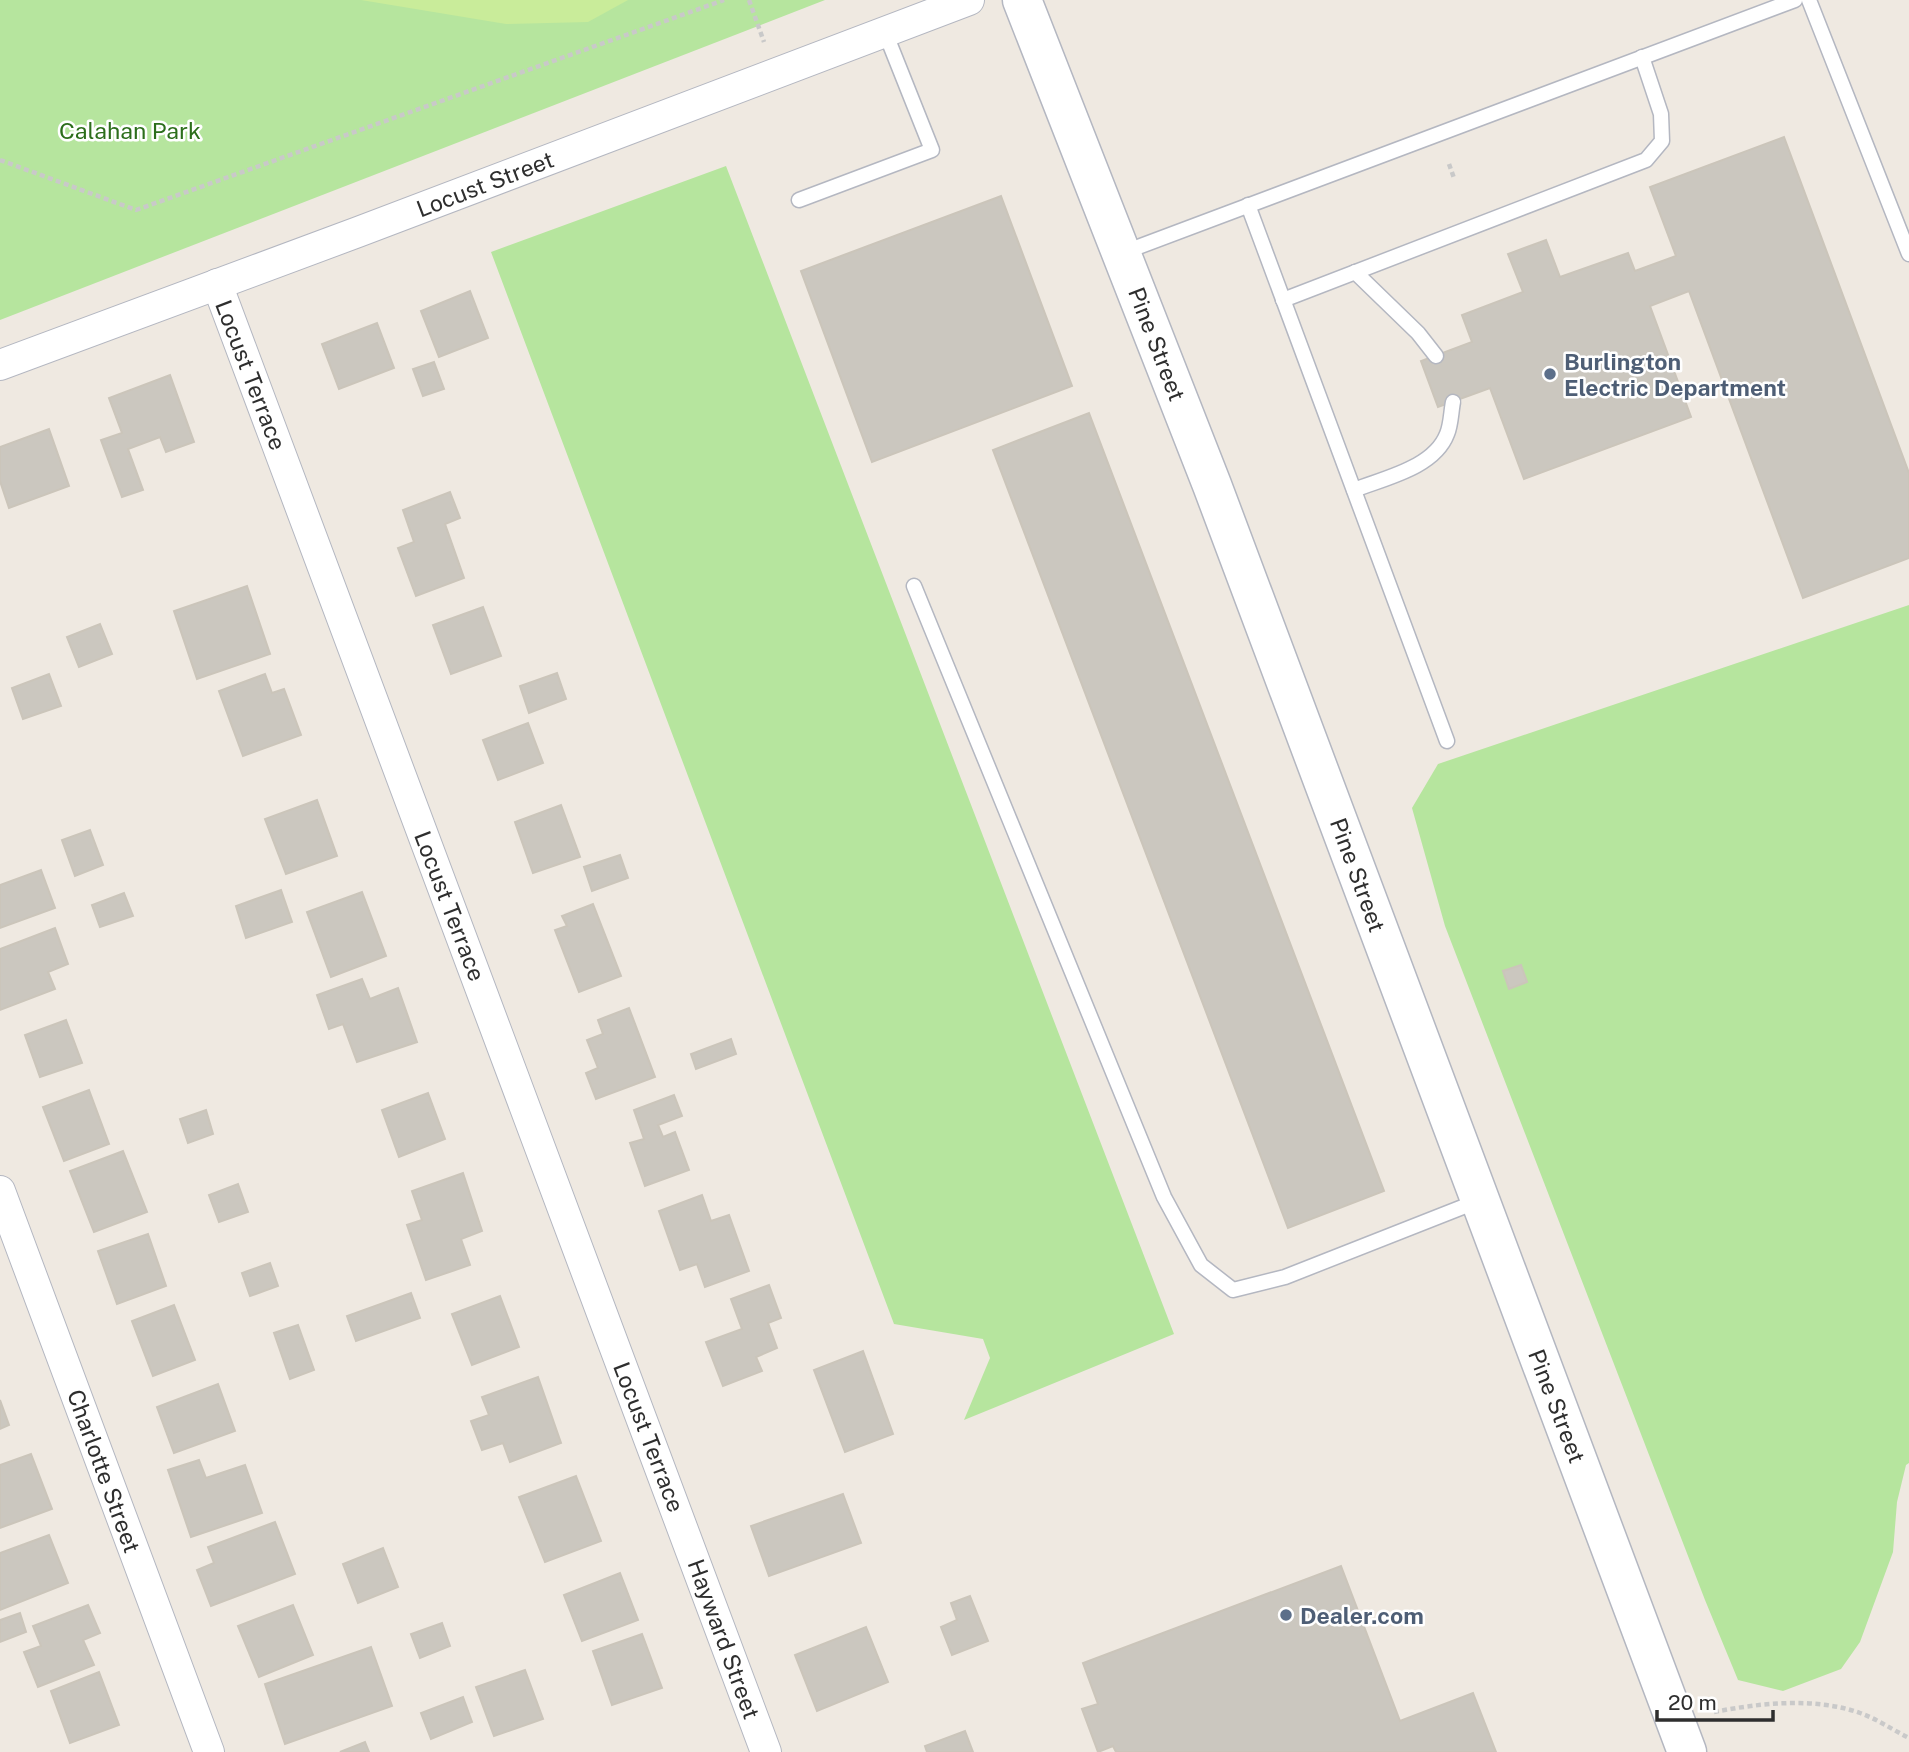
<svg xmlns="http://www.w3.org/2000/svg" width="1909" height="1752" font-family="'Public Sans',sans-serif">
  <rect width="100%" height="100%" fill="#efe9e1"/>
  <g fill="#b6e59e">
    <path d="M 0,0 L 825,0 L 0,320 Z"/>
    <path d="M 726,166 L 1174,1334 L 964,1420 L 990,1358 L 983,1339 L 894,1324 L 491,252 Z"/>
    <path d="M 1909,605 L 1909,1463 L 1906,1465 L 1897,1502 L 1893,1552 L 1860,1642 L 1841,1669 L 1783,1691 L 1738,1680 L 1705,1600 L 1445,926 L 1412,808 L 1438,764 Z"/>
  </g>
  <path fill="#c9ec9a" d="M 361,0 L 628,0 L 588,22 L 506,24 Z"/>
  <g fill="#cbc7bf" stroke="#cbc5ba" stroke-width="2">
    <path d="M 1784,137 L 1909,473 L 1909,558 L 1803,598 L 1689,291 L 1650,306 L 1691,417 L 1524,479 L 1490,388 L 1438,407 L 1421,361 L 1472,342 L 1462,315 L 1523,292 L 1508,254 L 1546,240 L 1560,277 L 1628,253 L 1635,271 L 1676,256 L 1650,187 Z"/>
    <path d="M 1001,196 L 1072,386 L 872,462 L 801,271 Z"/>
    <path d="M 470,291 L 488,338 L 439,357 L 421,311 Z"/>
    <path d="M 377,323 L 394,368 L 339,389 L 322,344 Z"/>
    <path d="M 434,362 L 444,389 L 423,396 L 413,369 Z"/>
    <path d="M 170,375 L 194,442 L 166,452 L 160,437 L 128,449 L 143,490 L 122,497 L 101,440 L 122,433 L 109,398 Z"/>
    <path d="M 1089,413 L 1384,1191 L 1288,1228 L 993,450 Z"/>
    <path d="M 49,429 L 69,486 L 9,508 L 0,481 L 0,447 Z"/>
    <path d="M 450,492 L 460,518 L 445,524 L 464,578 L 416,596 L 398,548 L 414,542 L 403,510 Z"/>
    <path d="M 247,586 L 270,654 L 197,679 L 174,611 Z"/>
    <path d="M 483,607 L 501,656 L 451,674 L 433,625 Z"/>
    <path d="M 100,624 L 112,654 L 79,667 L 67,637 Z"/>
    <path d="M 557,673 L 566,699 L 529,713 L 520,686 Z"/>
    <path d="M 49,674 L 61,706 L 23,719 L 12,688 Z"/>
    <path d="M 265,674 L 272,693 L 284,689 L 301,735 L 243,756 L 219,691 Z"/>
    <path d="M 528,723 L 543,763 L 498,780 L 483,740 Z"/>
    <path d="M 317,800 L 337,856 L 286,874 L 265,819 Z"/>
    <path d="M 561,805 L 580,857 L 533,873 L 515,822 Z"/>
    <path d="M 90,830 L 103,865 L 75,876 L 62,840 Z"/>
    <path d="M 620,855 L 628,878 L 592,891 L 584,867 Z"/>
    <path d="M 41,870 L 55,908 L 0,928 L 0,885 Z"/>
    <path d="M 281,890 L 292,922 L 246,938 L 236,906 Z"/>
    <path d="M 362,892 L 386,956 L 331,977 L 307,912 Z"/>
    <path d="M 124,893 L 133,916 L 100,927 L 92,905 Z"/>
    <path d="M 593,904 L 621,976 L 579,992 L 555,930 L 567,926 L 562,916 Z"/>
    <path d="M 55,928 L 68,964 L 48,972 L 55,989 L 0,1010 L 0,949 Z"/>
    <path d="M 1521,965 L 1527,982 L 1509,989 L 1503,971 Z"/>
    <path d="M 362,979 L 370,999 L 398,988 L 417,1042 L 357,1062 L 343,1024 L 329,1029 L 317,995 Z"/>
    <path d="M 629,1008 L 655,1077 L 596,1099 L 586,1073 L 598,1068 L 587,1040 L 603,1034 L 598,1020 Z"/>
    <path d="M 66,1020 L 82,1063 L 40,1077 L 25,1035 Z"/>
    <path d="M 731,1039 L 736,1054 L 696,1069 L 691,1054 Z"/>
    <path d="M 89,1090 L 109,1144 L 64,1161 L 43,1107 Z"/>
    <path d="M 428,1093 L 445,1139 L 399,1157 L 382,1110 Z"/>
    <path d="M 674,1095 L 682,1116 L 658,1125 L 663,1137 L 675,1132 L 689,1170 L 645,1186 L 630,1143 L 644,1139 L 634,1110 Z"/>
    <path d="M 206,1110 L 213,1134 L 188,1143 L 180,1119 Z"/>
    <path d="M 123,1151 L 147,1212 L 94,1232 L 70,1171 Z"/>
    <path d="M 463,1173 L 482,1231 L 461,1239 L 470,1265 L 426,1280 L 407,1225 L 422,1220 L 412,1191 Z"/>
    <path d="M 238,1184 L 248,1212 L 219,1222 L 209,1195 Z"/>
    <path d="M 702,1195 L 711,1221 L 729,1215 L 749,1271 L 705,1287 L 697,1264 L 680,1270 L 659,1211 Z"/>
    <path d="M 148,1234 L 166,1286 L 117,1304 L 98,1251 Z"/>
    <path d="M 270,1263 L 278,1286 L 250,1296 L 242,1273 Z"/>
    <path d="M 769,1285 L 781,1318 L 768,1323 L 777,1348 L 756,1357 L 762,1371 L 723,1386 L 706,1342 L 742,1329 L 731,1299 Z"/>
    <path d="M 411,1293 L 420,1318 L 356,1341 L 347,1316 Z"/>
    <path d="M 500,1296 L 519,1347 L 472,1365 L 452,1314 Z"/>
    <path d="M 174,1305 L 195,1360 L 153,1376 L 132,1321 Z"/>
    <path d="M 298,1325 L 314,1370 L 290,1379 L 274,1333 Z"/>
    <path d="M 863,1351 L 893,1434 L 845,1452 L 814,1370 Z"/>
    <path d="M 538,1377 L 561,1443 L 510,1462 L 503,1443 L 482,1450 L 471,1421 L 489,1415 L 482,1397 Z"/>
    <path d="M 218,1384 L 235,1431 L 174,1453 L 157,1407 Z"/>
    <path d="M 0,1400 L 9,1425 L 0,1429 Z"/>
    <path d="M 31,1454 L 52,1509 L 0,1528 L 0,1465 Z"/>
    <path d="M 199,1460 L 206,1478 L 245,1465 L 262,1513 L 191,1537 L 168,1470 Z"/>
    <path d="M 576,1476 L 601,1541 L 545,1562 L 519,1497 Z"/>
    <path d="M 843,1494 L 861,1543 L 769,1576 L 751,1526 Z"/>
    <path d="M 275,1522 L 295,1574 L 211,1606 L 197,1570 L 214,1563 L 208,1547 Z"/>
    <path d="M 49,1535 L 68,1583 L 0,1610 L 0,1553 Z"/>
    <path d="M 383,1548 L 398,1587 L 358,1603 L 343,1564 Z"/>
    <path d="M 1341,1566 L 1400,1721 L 1473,1693 L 1496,1752 L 1116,1752 L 1113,1746 L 1098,1752 L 1082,1709 L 1098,1704 L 1083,1663 Z"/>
    <path d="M 620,1573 L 638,1620 L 582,1641 L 564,1595 Z"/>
    <path d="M 970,1596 L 988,1641 L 952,1655 L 941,1627 L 957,1620 L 951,1603 Z"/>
    <path d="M 88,1605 L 100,1633 L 83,1640 L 94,1665 L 38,1687 L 24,1652 L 41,1646 L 33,1626 Z"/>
    <path d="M 293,1605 L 313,1655 L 259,1677 L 238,1626 Z"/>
    <path d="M 20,1613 L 26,1632 L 0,1642 L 0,1620 Z"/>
    <path d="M 442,1623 L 450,1646 L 420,1658 L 411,1634 Z"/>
    <path d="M 866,1627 L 888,1682 L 817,1711 L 795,1655 Z"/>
    <path d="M 642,1634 L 662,1688 L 612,1705 L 593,1651 Z"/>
    <path d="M 371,1647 L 392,1706 L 285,1744 L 265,1684 Z"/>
    <path d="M 525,1670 L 543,1719 L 494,1736 L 476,1687 Z"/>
    <path d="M 99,1672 L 119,1725 L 70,1743 L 51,1691 Z"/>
    <path d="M 463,1697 L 472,1722 L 431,1739 L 421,1713 Z"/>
    <path d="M 965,1731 L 973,1752 L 927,1752 L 925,1746 Z"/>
    <path d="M 365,1742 L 369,1752 L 340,1752 Z"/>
  </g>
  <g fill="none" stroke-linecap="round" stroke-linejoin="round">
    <g stroke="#b4b7c1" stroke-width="17">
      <g id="service">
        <path d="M 1809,0 L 1909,254"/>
        <path d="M 799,200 L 932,150 L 885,32"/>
        <path d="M 1248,205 L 1447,741"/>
        <path d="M 1122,253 L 1795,0"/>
        <path d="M 1355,272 L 1418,333 L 1436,356"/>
        <path d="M 1283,300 L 1646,160 L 1662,141 L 1661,114 L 1642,57"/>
        <path d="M 1354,490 C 1384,478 1434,468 1447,434 C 1451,425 1451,412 1453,402"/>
        <path d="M 914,586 L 1164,1197 L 1201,1265 L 1233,1290 L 1285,1277 L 1478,1201"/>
      </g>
    </g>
    <g stroke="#b4b7c1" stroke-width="32">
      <g id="minor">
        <path d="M 217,284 L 766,1752"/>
        <path d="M 0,365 L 358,232 L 969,0"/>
        <path d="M 0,1191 L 209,1752"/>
      </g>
    </g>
    <g stroke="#b4b7c1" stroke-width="41">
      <path id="secondary" d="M 1022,0 L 1212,485 L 1687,1752"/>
    </g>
    <g stroke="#c9c9c9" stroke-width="4.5" stroke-dasharray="5 3.5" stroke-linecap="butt">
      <path d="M 749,0 L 764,42"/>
      <path d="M 0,160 L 136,210 L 724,0"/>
      <path d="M 1449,164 L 1454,178"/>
      <path d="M 1714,1712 C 1760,1703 1815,1697 1860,1713 C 1877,1719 1893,1730 1909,1738"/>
    </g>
    <use href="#service" stroke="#fff" stroke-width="14"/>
    <use href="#minor" stroke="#fff" stroke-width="30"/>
    <use href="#secondary" stroke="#fff" stroke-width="38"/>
  </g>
  <g fill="#5c6f8a" stroke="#fff" stroke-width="2.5">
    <circle cx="1550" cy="374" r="7"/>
    <circle cx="1286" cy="1615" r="7"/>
  </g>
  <g text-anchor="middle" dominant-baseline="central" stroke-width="5" stroke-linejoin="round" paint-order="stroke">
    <g font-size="23" fill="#2c6e1b" stroke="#fff">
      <text x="130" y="130">Calahan Park</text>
    </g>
    <g font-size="23" fill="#2e2e2e" stroke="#fff">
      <text transform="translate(485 184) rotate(-21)">Locust Street</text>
      <text transform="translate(1157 344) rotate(69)">Pine Street</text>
      <text transform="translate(251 375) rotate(69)">Locust Terrace</text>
      <text transform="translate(1358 875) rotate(70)">Pine Street</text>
      <text transform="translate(450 906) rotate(69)">Locust Terrace</text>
      <text transform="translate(1557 1406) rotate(69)">Pine Street</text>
      <text transform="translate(649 1437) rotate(69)">Locust Terrace</text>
      <text transform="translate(104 1471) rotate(70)">Charlotte Street</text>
      <text transform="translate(724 1639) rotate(70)">Hayward Street</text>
    </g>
    <g font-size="23" font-weight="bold" fill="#4e5e75" stroke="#fff" text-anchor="start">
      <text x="1564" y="361">Burlington<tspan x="1564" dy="26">Electric Department</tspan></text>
      <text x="1300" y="1615">Dealer.com</text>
    </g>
  </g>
  <path d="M1657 1710v10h116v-10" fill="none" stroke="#2e2e2e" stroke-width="3.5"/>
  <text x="1668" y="1710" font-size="21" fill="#2e2e2e" stroke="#ffffff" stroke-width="5" paint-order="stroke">20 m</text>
</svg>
